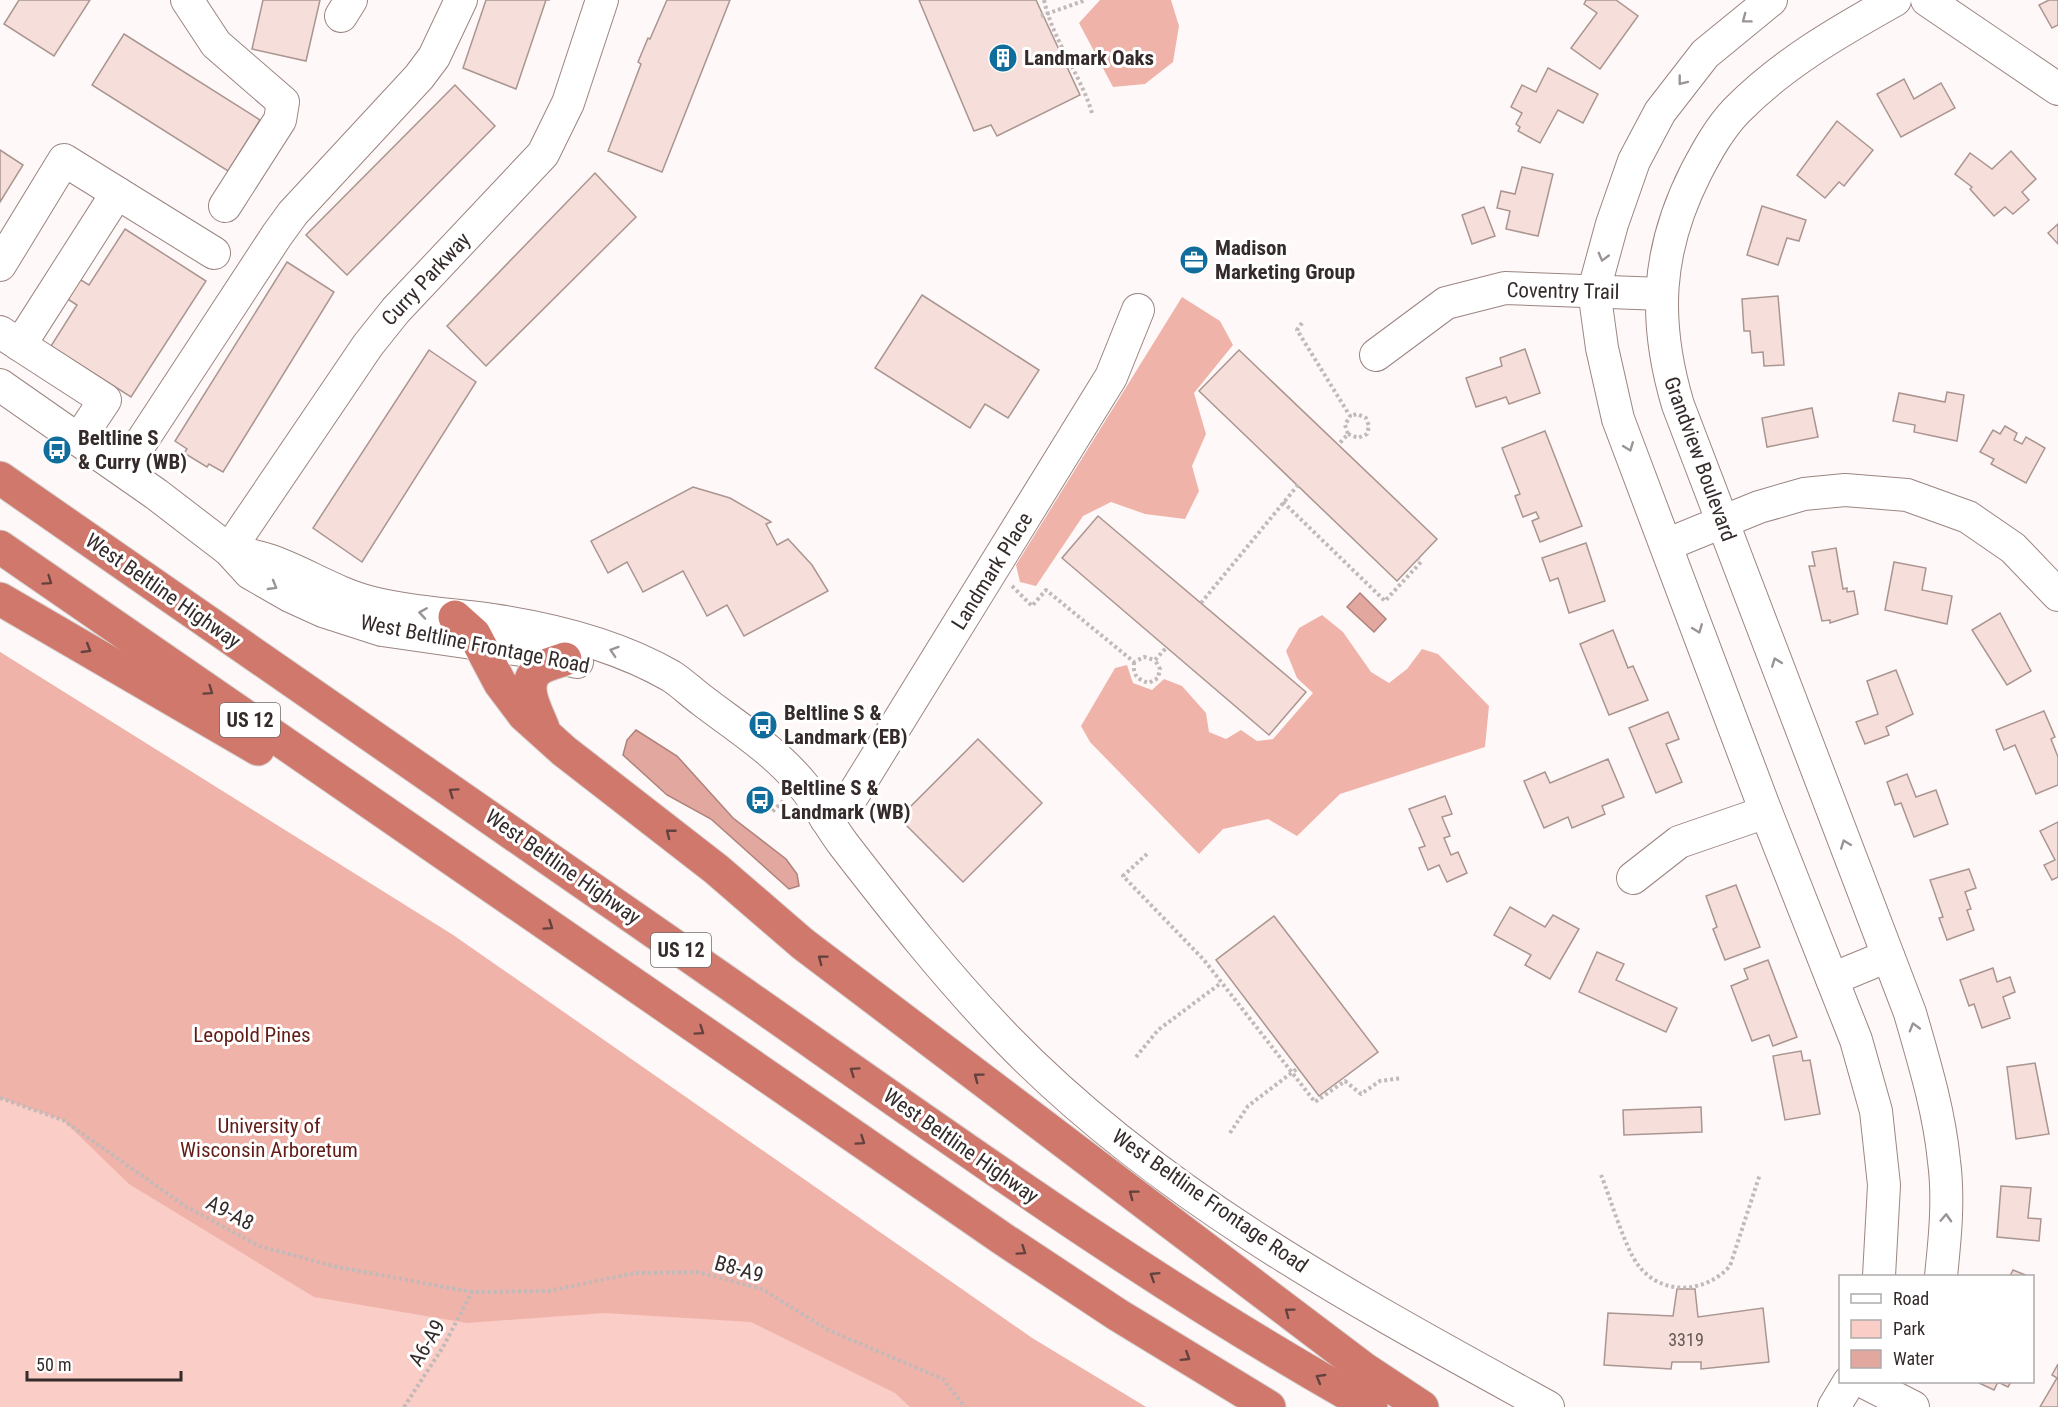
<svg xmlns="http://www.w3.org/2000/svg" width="2058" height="1407" font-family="'Roboto Condensed',sans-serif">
  <rect width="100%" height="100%" fill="#fef9f8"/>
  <path fill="#facdc6" d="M 0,652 L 453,935 L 1032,1338 L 1146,1407 L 0,1407 Z"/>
  <g fill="#f0b3aa">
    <path d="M 1100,0 L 1171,0 L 1179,26 L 1173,62 L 1145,84 L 1113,87 L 1079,23 Z"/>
    <path d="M 1182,297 L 1220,321 L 1233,345 L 1194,393 L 1206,434 L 1192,466 L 1199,491 L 1185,519 L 1145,514 L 1111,502 L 1083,516 L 1036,586 L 1020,582 L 1016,565 Z"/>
    <path d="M 1322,615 L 1343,632 L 1371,672 L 1389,683 L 1407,669 L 1422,649 L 1438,654 L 1489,706 L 1485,747 L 1340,794 L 1297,836 L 1268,819 L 1223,829 L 1199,854 L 1090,742 L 1081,726 L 1115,668 L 1127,665 L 1133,683 L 1152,690 L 1164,679 L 1182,686 L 1206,713 L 1209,732 L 1226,739 L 1241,730 L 1257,741 L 1273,739 L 1313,693 L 1297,678 L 1286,651 L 1299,628 Z"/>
    <path d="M 0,652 L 453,935 L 1032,1338 L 1146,1407 L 910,1407 L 895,1393 L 751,1322 L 604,1313 L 467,1323 L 314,1297 L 129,1184 L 63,1120 L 0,1098 Z"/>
  </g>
  <g fill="#e2a79e" stroke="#ae827b" stroke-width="1.5">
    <path d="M 1360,593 L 1386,619 L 1374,632 L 1347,607 Z"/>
    <path d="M 636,730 L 677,756 L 733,818 L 786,859 L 797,874 L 799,886 L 789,889 L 711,819 L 667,795 L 623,755 L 627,740 Z"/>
  </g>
  <g fill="#f6deda" stroke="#ab9591" stroke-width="1.5">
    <path d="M 19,0 L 90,0 L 54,56 L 4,24 Z"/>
    <path d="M 263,0 L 320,0 L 306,61 L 252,49 Z"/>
    <path d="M 486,0 L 550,0 L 546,0 L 516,89 L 463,68 Z"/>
    <path d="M 667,0 L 730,0 L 662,172 L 608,151 L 641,64 L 638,62 L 648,38 L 650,39 Z"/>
    <path d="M 919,0 L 1036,0 L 1080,95 L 997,136 L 991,125 L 974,131 Z"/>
    <path d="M 1586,0 L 1616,0 L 1638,16 L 1600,69 L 1571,48 L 1597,13 L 1584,4 Z"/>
    <path d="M 2049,0 L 2058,0 L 2058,25 L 2052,28 L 2039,5 Z"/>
    <path d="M 124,34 L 260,120 L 228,171 L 92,85 Z"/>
    <path d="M 1548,68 L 1598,94 L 1583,123 L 1558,110 L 1540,143 L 1518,131 L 1520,127 L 1516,124 L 1522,113 L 1511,107 L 1522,85 L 1536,92 Z"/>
    <path d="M 1904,79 L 1914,99 L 1941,83 L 1955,108 L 1901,137 L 1877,94 Z"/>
    <path d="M 455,85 L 495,126 L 347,275 L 306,235 Z"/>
    <path d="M 1837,121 L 1873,150 L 1844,186 L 1839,182 L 1825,198 L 1797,175 Z"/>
    <path d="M 0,150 L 23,165 L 0,202 Z"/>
    <path d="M 2011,151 L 2036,179 L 2022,192 L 2029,200 L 2013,214 L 2005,207 L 1994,216 L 1970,189 L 1972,187 L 1955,174 L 1970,153 L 1992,169 Z"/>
    <path d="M 1522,167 L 1553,174 L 1538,236 L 1506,229 L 1510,211 L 1497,208 L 1501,191 L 1515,194 Z"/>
    <path d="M 595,173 L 636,217 L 486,366 L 447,326 Z"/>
    <path d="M 1762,206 L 1806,220 L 1799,241 L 1787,238 L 1778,265 L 1747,255 Z"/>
    <path d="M 1484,207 L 1495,236 L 1472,244 L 1462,215 Z"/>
    <path d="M 2058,224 L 2058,244 L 2048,233 Z"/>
    <path d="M 125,229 L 206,281 L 131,397 L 51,346 L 77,305 L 63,296 L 76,277 L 89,285 Z"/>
    <path d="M 287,262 L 334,292 L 223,472 L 209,464 L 207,467 L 184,453 L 187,449 L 175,441 Z"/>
    <path d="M 922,295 L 1039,370 L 1008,418 L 985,404 L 970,428 L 875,368 Z"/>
    <path d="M 1778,296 L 1784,365 L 1764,366 L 1763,352 L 1752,353 L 1750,331 L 1744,331 L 1742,299 Z"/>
    <path d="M 1525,349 L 1540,393 L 1509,404 L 1506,397 L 1476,407 L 1466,378 L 1502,366 L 1500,358 Z"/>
    <path d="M 429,350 L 476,382 L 362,562 L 313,528 Z"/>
    <path d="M 1239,350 L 1437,539 L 1397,581 L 1199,391 Z"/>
    <path d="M 1947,392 L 1964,395 L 1957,441 L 1914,432 L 1915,425 L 1893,421 L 1899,393 L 1945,402 Z"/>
    <path d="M 1812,408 L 1818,437 L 1767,447 L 1762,418 Z"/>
    <path d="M 2005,426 L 2017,433 L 2014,440 L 2022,444 L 2026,437 L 2045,448 L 2026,483 L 1991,464 L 1994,459 L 1980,452 L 1993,430 L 2000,434 Z"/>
    <path d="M 1545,431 L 1582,526 L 1540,542 L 1532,521 L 1539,518 L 1536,512 L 1523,517 L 1515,496 L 1520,494 L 1502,448 Z"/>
    <path d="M 693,487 L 730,498 L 768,520 L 771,522 L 766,524 L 777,545 L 788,539 L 812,565 L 828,591 L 744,636 L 727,605 L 707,616 L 683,571 L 643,592 L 627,562 L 608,573 L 591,541 Z"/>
    <path d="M 1098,516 L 1306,692 L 1269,735 L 1062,558 Z"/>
    <path d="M 1586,543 L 1605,601 L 1569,613 L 1558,578 L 1550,581 L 1542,558 Z"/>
    <path d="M 1836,548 L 1843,589 L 1847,588 L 1847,592 L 1854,591 L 1858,614 L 1830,623 L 1830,620 L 1822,621 L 1809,566 L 1815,566 L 1812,552 Z"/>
    <path d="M 1894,562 L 1926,568 L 1922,590 L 1952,596 L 1947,624 L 1885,610 Z"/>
    <path d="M 2000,613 L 2031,671 L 2007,685 L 1972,630 Z"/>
    <path d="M 1613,630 L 1628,668 L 1633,666 L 1648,700 L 1609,715 L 1580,644 Z"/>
    <path d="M 1896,670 L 1913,714 L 1886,727 L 1889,735 L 1865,744 L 1856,722 L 1878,714 L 1867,681 Z"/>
    <path d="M 2044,711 L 2055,737 L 2051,739 L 2058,757 L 2058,785 L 2036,794 L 2015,745 L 2004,750 L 1996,730 Z"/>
    <path d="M 1668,712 L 1679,739 L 1666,744 L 1682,782 L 1656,793 L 1629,728 Z"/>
    <path d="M 978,739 L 1042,803 L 963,882 L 899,818 Z"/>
    <path d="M 1608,759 L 1624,797 L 1602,806 L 1605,814 L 1572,828 L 1568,817 L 1544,828 L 1524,781 L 1545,772 L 1550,783 Z"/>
    <path d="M 1907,774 L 1916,797 L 1936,790 L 1948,824 L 1914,837 L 1901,803 L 1895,805 L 1887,782 Z"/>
    <path d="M 1445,796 L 1452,814 L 1442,817 L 1450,836 L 1444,838 L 1451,855 L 1458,852 L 1467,873 L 1447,882 L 1439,865 L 1428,870 L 1419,848 L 1425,846 L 1409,809 Z"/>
    <path d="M 2058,822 L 2058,877 L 2052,880 L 2044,865 L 2055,860 L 2040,831 Z"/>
    <path d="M 1969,869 L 1976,888 L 1965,892 L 1971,909 L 1967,910 L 1974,930 L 1947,940 L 1939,918 L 1943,917 L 1930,880 Z"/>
    <path d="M 1736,885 L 1760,947 L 1725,960 L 1713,929 L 1717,927 L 1706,896 Z"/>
    <path d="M 1510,907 L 1545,927 L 1553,915 L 1579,929 L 1550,979 L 1525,965 L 1531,955 L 1494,935 Z"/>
    <path d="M 1274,916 L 1378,1052 L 1319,1096 L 1216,960 Z"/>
    <path d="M 1597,952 L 1624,964 L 1616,980 L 1677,1008 L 1666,1032 L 1579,992 Z"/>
    <path d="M 1768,960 L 1797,1037 L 1773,1046 L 1769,1035 L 1752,1041 L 1731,986 L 1748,979 L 1744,969 Z"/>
    <path d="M 1993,968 L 1997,982 L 2010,977 L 2015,992 L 2003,997 L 2010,1018 L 1982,1028 L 1974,1004 L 1969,1006 L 1960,980 Z"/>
    <path d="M 1801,1051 L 1803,1061 L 1810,1060 L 1820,1114 L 1785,1120 L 1773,1056 Z"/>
    <path d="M 2035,1063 L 2049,1134 L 2016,1139 L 2007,1067 Z"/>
    <path d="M 1701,1107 L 1702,1132 L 1624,1135 L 1623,1110 Z"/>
    <path d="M 2001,1186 L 2031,1188 L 2028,1218 L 2041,1219 L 2039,1241 L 1997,1237 Z"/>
    <path d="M 2013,1270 L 2028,1276 L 2010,1276 Z"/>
    <path d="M 1677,1289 L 1695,1289 L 1698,1317 L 1763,1308 L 1769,1362 L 1701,1369 L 1701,1362 L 1672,1362 L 1671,1369 L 1604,1365 L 1608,1313 L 1673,1316 Z"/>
    <path d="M 2058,1364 L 2058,1407 L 2040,1407 L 2057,1378 L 2052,1375 Z"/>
    <path d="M 1977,1382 L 2011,1382 L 2008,1387 L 1998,1382 L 1994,1390 Z"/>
  </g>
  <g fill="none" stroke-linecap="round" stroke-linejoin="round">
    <g stroke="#9b8581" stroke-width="34">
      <g id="minor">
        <path d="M 187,0 L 216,44 L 283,102 L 280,120 L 225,206"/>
        <path d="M 1771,0 L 1705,54 L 1660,112 L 1634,161 L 1612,224 L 1594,290 L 1602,348 L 1618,419 L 1766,812 L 1856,1040 L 1876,1111 L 1884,1185 L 1879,1276"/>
        <path d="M 1895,0 C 1838,32 1782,64 1736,111 C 1719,129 1707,151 1696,172 C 1656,251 1653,321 1678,405 L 1910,1013 C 1924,1062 1939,1110 1944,1161 C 1949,1199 1945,1238 1941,1276"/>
        <path d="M 1927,0 L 2058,89"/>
        <path d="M 341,16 L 351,0"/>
        <path d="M 0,265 L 64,160 L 214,253"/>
        <path d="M 0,332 L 20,345 L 117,193"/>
        <path d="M 20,345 L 105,400 L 79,439"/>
        <path d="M 1376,355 L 1446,303 L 1505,288 L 1662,294"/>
        <path d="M 0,385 L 156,494 L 229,550 L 250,573 L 290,596 L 323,611 L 382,630 L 536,652 L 577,662"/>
        <path d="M 123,470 L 277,235 L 293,213 L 419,77 L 434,57 L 461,0"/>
        <path d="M 1666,545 L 1759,507 L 1804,494 L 1845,490 L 1907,495 L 1968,517 L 2013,548 L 2058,595"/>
        <path d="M 229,550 C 242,553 255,556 268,560 C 304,572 335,594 373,603 C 413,613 453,614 493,620 C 553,629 619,646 671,676 C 682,683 692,693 703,701 C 737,727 775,751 802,784 C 818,803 829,825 844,845 C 895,911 948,978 1006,1038 C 1159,1196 1357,1302 1548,1407"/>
        <path d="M 229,550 L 368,345 L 396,310 L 543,154 L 568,103 L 602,0"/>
        <path d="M 826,819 L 853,795 L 1111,377 L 1138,310"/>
        <path d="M 1633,878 L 1679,842 L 1766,812"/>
        <path d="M 1832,979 L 1888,956"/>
        <path d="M 1864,1382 L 1913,1407"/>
        <path d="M 1834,1407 L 1849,1382"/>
      </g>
    </g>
    <g stroke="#d6d5d4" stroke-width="35">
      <g id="highway">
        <path d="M 0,478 C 242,645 484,812 725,981 C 937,1129 1145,1281 1371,1407"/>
        <path d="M 0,547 L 1003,1239 L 1118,1315 L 1269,1407"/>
        <path d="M 0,599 L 258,749"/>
        <path d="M 455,617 L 474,634 L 500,683 L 524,715 L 564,751 L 716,869 L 803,944 L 1363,1368 L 1422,1407"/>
        <path d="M 543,728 C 537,712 520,685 538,670 C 544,665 557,662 565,659"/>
      </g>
    </g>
    <g stroke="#c1bab9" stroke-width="4" stroke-dasharray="3 3" stroke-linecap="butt">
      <path d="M 1044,0 C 1053,41 1080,73 1092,113"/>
      <path d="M 1041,16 L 1086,0"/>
      <path d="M 1302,323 L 1297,330 L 1350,416 L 1345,425 L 1348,434 L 1338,445"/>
      <path d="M 1348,434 L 1358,438 L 1367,434 L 1369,426 L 1366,418 L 1357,414 L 1350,416"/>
      <path d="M 1283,502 L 1385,601 L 1421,562 L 1418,559"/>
      <path d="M 1012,586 L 1032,606 L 1046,590 L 1134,662 L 1144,657 L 1155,660 L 1167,647"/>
      <path d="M 1201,603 L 1298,485"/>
      <path d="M 1134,662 C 1133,675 1136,679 1149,683 L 1158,678 L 1160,669 L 1155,660"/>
      <path d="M 764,804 L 772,812 L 784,800"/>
      <path d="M 1147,854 L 1123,876 L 1204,960 L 1315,1102 L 1345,1081 L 1361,1094 L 1380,1081 L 1402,1078"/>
      <path d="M 1136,1057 L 1158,1030 L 1221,983"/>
      <path d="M 0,1098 L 63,1120 L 185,1206 L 259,1246 L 337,1267 L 472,1292 L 548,1291 L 636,1273 L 697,1272 L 762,1289 L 828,1330 L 943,1379 L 965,1407"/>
      <path d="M 1230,1133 L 1248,1106 L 1298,1068"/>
      <path d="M 1601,1175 C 1610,1197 1625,1248 1638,1265 C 1662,1297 1706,1293 1730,1266 L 1760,1174"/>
      <path d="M 404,1407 L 443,1347 L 472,1292"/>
    </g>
    <use href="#minor" stroke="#fff" stroke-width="32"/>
    <use href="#highway" stroke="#d0786c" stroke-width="33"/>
  </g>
  <defs><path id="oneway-chevron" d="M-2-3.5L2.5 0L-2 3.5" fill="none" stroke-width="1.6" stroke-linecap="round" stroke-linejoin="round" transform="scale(1.5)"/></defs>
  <g stroke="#9a9594">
    <use href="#oneway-chevron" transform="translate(1746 19) rotate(143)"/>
    <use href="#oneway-chevron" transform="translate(1682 81) rotate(128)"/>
    <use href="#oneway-chevron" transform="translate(1603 257) rotate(105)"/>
    <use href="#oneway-chevron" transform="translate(1629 447) rotate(69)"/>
    <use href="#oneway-chevron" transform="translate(273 586) rotate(30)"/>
    <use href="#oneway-chevron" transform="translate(423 613) rotate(-171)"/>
    <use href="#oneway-chevron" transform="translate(1698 629) rotate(69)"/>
    <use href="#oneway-chevron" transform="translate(614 651) rotate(-162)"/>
    <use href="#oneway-chevron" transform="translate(1776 662) rotate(-111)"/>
    <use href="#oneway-chevron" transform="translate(1845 844) rotate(-111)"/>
    <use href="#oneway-chevron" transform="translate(1914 1027) rotate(-106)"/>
    <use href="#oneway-chevron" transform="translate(1946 1218) rotate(-87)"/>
  </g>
  <g stroke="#63423e">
    <use href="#oneway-chevron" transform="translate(48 581) rotate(35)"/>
    <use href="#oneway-chevron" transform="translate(87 649) rotate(31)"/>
    <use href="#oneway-chevron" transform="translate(209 691) rotate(35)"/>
    <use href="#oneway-chevron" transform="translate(453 792) rotate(-145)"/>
    <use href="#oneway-chevron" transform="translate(670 833) rotate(-142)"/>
    <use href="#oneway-chevron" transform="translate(549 926) rotate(35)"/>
    <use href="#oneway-chevron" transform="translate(822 959) rotate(-143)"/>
    <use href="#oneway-chevron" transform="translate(700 1031) rotate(35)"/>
    <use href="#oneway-chevron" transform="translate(854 1071) rotate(-145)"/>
    <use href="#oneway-chevron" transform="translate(978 1077) rotate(-143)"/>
    <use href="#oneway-chevron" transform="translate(861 1141) rotate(34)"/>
    <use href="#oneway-chevron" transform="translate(1133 1194) rotate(-143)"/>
    <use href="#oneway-chevron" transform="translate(1022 1251) rotate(34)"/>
    <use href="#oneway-chevron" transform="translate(1154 1276) rotate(-148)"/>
    <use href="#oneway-chevron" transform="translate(1289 1312) rotate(-143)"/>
    <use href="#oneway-chevron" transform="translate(1186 1357) rotate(32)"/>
    <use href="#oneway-chevron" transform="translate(1320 1378) rotate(-150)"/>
  </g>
  <defs>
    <g id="building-disc" transform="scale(1.5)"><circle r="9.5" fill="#116d9c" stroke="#fff"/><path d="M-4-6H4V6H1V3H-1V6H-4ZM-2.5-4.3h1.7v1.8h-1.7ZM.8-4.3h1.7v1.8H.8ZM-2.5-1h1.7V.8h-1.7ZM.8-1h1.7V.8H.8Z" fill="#fff"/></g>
    <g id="office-disc" transform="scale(1.5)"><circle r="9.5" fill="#116d9c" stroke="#fff"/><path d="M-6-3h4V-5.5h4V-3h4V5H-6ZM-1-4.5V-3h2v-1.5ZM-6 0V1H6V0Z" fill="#fff"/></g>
    <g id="bus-disc" transform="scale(1.5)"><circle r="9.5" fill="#116d9c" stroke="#fff"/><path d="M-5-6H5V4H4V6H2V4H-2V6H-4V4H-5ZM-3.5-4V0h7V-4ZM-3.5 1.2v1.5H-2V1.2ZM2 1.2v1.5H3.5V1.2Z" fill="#fff"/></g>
  </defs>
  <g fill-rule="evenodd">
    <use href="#building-disc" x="1003" y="58"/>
    <use href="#office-disc" x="1194" y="260"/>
    <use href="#bus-disc" x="57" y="450"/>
    <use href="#bus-disc" x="763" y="725"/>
    <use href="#bus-disc" x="760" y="800"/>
  </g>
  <g text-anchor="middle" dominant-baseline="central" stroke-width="6" stroke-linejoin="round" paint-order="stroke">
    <g font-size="18" fill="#645856">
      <text x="1686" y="1339">3319</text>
    </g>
    <g fill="#fff" stroke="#716b6a" stroke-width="1.5">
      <rect x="220" y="703" width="60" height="34" rx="4.5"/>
      <rect x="651" y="933" width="60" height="34" rx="4.5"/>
    </g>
    <g font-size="20" font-weight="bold" fill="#342b2a">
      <text x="250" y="720">US 12</text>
      <text x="681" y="950">US 12</text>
    </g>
    <g font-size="21" font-weight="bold" fill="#342b2a" stroke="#fff" text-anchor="start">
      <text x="1024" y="58">Landmark Oaks</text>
      <text x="1215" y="248">Madison<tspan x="1215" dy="24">Marketing Group</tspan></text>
      <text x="78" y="438">Beltline S<tspan x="78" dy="24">&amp; Curry (WB)</tspan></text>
      <text x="784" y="713">Beltline S &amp;<tspan x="784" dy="24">Landmark (EB)</tspan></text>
      <text x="781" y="788">Beltline S &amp;<tspan x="781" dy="24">Landmark (WB)</tspan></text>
    </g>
    <g font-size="21" fill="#342b2a" stroke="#fff">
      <text transform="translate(426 279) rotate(-47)">Curry Parkway</text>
      <text transform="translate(1563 291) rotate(1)">Coventry Trail</text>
      <text transform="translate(1700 459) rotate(70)">Grandview Boulevard</text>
      <text transform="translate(992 571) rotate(-58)">Landmark Place</text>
      <text transform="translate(163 591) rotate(35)">West Beltline Highway</text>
      <text transform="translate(475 644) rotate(11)">West Beltline Frontage Road</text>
      <text transform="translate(563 867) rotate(35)">West Beltline Highway</text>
      <text transform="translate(961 1146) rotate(35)">West Beltline Highway</text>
      <text transform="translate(1210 1201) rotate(35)">West Beltline Frontage Road</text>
      <text transform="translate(230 1213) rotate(28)">A9-A8</text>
      <text transform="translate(739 1269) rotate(16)">B8-A9</text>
      <text transform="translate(427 1343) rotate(-59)">A6-A9</text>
    </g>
    <g font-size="21" fill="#621c16" stroke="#fff">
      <text x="252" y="1035">Leopold Pines</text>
      <text x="269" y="1126">University of<tspan x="269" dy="24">Wisconsin Arboretum</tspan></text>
    </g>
  </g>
  <rect x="1839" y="1275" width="195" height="108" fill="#ffffff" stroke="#aeaaaa" stroke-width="1.5"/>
  <rect x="1851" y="1294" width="30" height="9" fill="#ffffff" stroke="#aeaaaa" stroke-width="1.5"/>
  <text x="1893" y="1305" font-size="18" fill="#342b2a">Road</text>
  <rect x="1851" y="1320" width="30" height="18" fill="#facdc6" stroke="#aeaaaa" stroke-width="1.5"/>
  <text x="1893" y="1335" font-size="18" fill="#342b2a">Park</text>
  <rect x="1851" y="1350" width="30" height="18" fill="#e2a79e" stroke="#aeaaaa" stroke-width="1.5"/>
  <text x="1893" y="1365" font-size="18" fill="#342b2a">Water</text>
  <path d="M27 1371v9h154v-9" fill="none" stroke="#342b2a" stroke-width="3"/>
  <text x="36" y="1371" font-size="18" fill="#342b2a" stroke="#ffffff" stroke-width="4.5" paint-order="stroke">50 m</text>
</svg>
